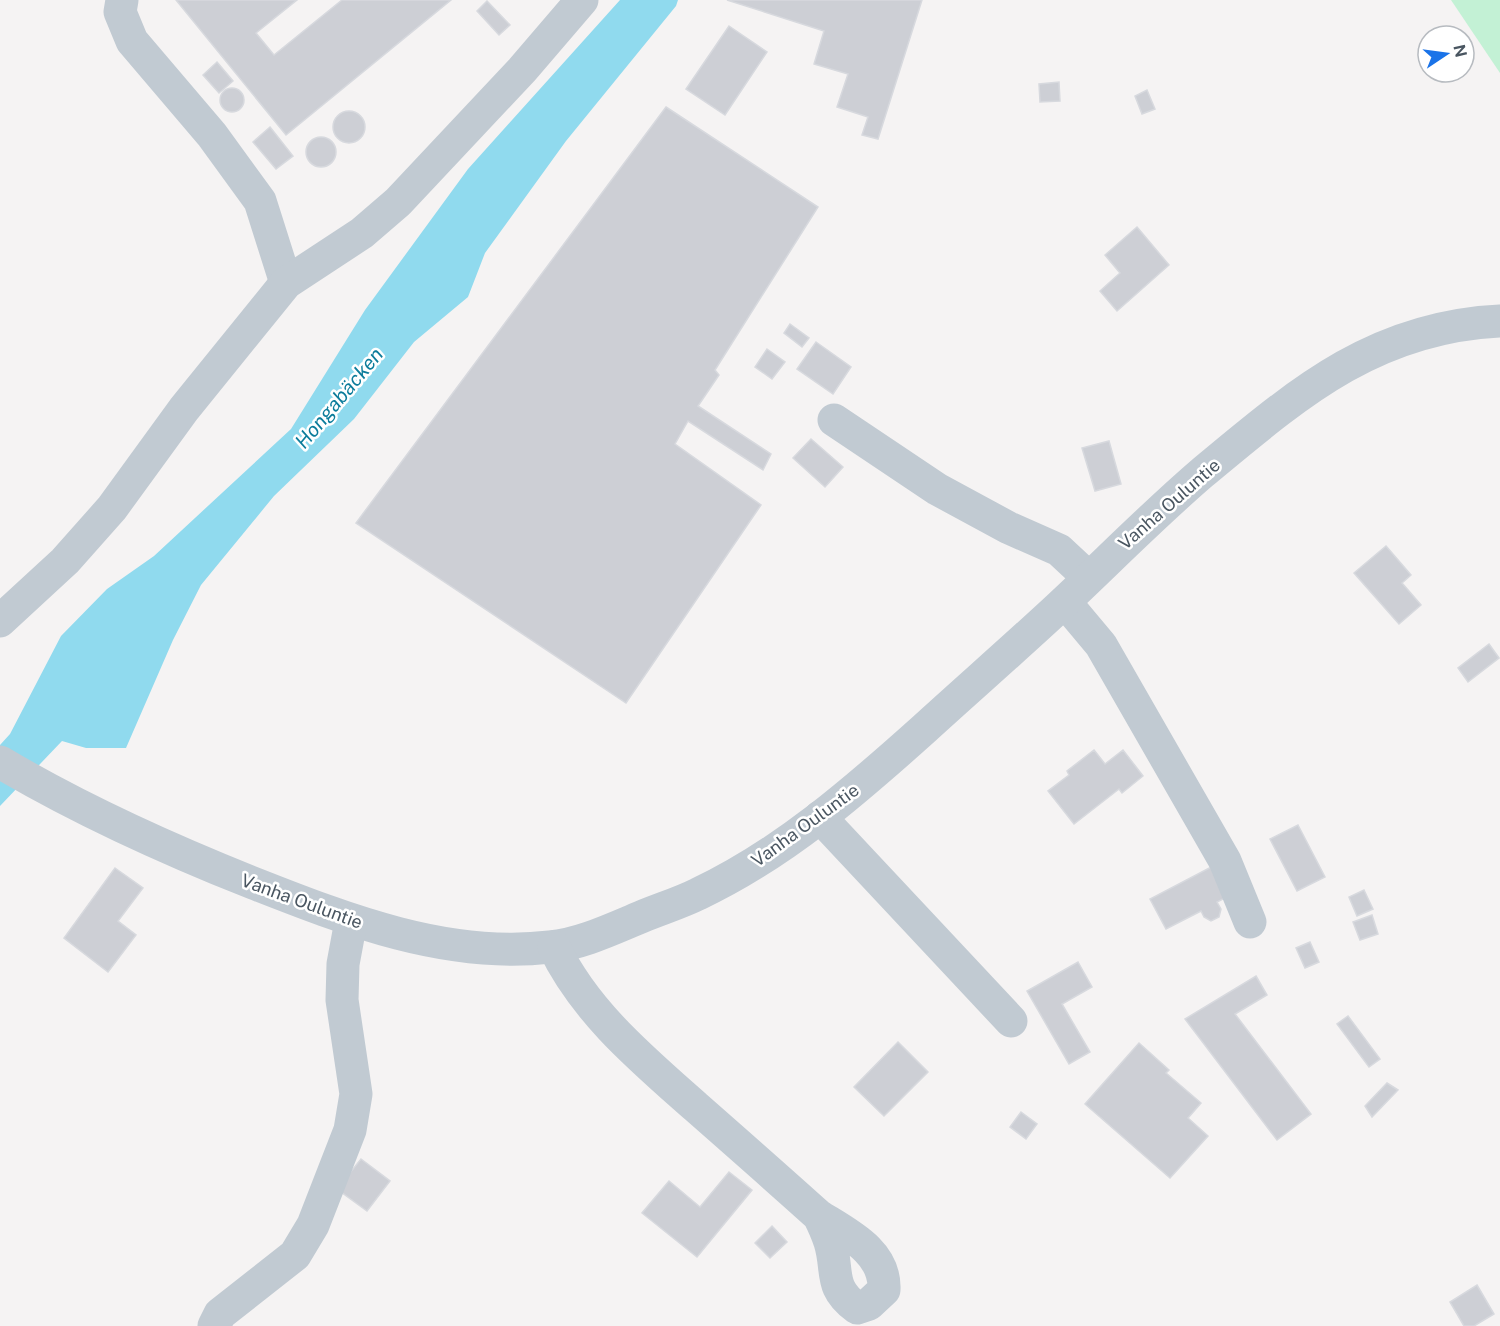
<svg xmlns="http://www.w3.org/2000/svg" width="1500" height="1326" font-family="'Public Sans',sans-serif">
  <rect width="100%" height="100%" fill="#f5f3f3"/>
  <path fill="#c3f1d5" d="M 1451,0 L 1500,0 L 1500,73 Z"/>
  <path fill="#90daee" d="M 620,0 L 678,0 L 676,6 L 566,141 L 485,253 L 468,297 L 414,342 L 354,419 L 274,496 L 201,585 L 173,640 L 126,748 L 86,748 L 62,741 L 0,806 L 0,745 L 10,734 L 61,636 L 107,589 L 154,556 L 291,429 L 365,310 L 468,169 Z"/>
  <g fill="#cdcfd5" stroke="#d7d9de" stroke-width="1.5">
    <path d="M 176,0 L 297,0 L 256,33 L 274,55 L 342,0 L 451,0 L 286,135 Z"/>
    <path d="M 727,0 L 922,0 L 878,139 L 862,135 L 868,117 L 837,107 L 848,74 L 814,64 L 824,31 Z"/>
    <path d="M 487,1 L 510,25 L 499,35 L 477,11 Z"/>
    <path d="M 729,26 L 767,52 L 725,115 L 686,89 Z"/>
    <path d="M 217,62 L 233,81 L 219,93 L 203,75 Z"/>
    <path d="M 1059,82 L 1060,101 L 1040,102 L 1039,84 Z"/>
    <circle cx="232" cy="100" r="12"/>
    <path d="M 1147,90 L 1155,109 L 1142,114 L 1135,96 Z"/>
    <path d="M 666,107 L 818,207 L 715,370 L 719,375 L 698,406 L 771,454 L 763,470 L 688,421 L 675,444 L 761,505 L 626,703 L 356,523 Z"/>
    <circle cx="349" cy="127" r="16"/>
    <path d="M 270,127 L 293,156 L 276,169 L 253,142 Z"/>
    <circle cx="321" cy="152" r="15"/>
    <path d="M 1137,227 L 1169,265 L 1117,311 L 1100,291 L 1120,273 L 1105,255 Z"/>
    <path d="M 790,324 L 809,338 L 802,347 L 784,333 Z"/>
    <path d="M 816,342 L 851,367 L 833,394 L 797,369 Z"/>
    <path d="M 767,349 L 785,362 L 772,379 L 755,367 Z"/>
    <path d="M 811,439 L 843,467 L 825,487 L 793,458 Z"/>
    <path d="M 1109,441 L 1121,484 L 1095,491 L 1082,448 Z"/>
    <path d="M 1386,546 L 1411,575 L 1402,583 L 1421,605 L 1399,624 L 1354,573 Z"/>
    <path d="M 1489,644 L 1499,658 L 1468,682 L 1458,668 Z"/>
    <path d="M 1094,750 L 1105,764 L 1123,750 L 1143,776 L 1122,793 L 1119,789 L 1074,824 L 1048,791 L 1069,775 L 1067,771 Z"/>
    <path d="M 1298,825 L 1325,877 L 1297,891 L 1270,839 Z"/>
    <path d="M 1215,865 L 1231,895 L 1217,902 L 1221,909 L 1219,917 L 1211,921 L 1204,917 L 1201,911 L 1166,929 L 1150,899 Z"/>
    <path d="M 115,868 L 143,888 L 118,921 L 136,935 L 108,972 L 64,938 Z"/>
    <path d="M 1364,890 L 1373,909 L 1357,916 L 1349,897 Z"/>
    <path d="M 1372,915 L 1378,934 L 1360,940 L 1353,922 Z"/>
    <path d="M 1310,942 L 1319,962 L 1305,968 L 1296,948 Z"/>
    <path d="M 1078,962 L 1092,987 L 1062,1004 L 1090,1052 L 1069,1064 L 1027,991 Z"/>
    <path d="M 1256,976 L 1267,995 L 1235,1014 L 1311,1114 L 1277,1140 L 1185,1019 Z"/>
    <path d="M 1348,1016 L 1380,1059 L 1369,1067 L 1337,1024 Z"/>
    <path d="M 898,1042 L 928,1072 L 884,1116 L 854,1087 Z"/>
    <path d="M 1139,1043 L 1169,1070 L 1166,1073 L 1201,1103 L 1188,1118 L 1208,1136 L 1170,1178 L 1085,1104 Z"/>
    <path d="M 1387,1083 L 1398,1090 L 1372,1117 L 1365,1106 Z"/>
    <path d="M 1021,1112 L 1037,1124 L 1026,1139 L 1010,1127 Z"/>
    <path d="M 361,1159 L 390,1181 L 367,1211 L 337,1189 Z"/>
    <path d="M 729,1172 L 752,1190 L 697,1257 L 642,1213 L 669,1181 L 700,1207 Z"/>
    <path d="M 772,1226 L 787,1242 L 770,1258 L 755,1243 Z"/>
    <path d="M 1477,1285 L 1494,1314 L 1474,1326 L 1464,1326 L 1450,1302 Z"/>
  </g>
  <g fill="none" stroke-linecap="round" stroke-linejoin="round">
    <g stroke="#c1cad2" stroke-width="33">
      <path d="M 122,0 L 120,12 L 132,41 L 212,135 L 260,201 L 286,283"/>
      <path d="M 834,420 L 937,489 L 1009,528 L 1059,550 L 1088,577"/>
      <path d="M 1065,602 L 1101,645 L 1225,861 L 1250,922"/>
      <path d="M 0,621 L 65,561 L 112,508 L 184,409 L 286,283 L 362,233 L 398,202 L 522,70 L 582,0"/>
      <path d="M 0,762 C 81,810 165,848 253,883 C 347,920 447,959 550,947 C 581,944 612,929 641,917 C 660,909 680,903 698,894 C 783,854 856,790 924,729 C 970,687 1016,647 1061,605 C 1108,561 1153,515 1202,473 C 1295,396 1372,327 1500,321"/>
      <path d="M 820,817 L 1011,1021"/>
      <path d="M 554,947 C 585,1012 643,1060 696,1107 C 737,1143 778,1179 819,1216 C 848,1234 886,1252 884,1290 L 869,1304 L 857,1308 C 828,1287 839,1271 830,1242 C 827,1233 823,1224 819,1216"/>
      <path d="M 214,1326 L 220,1314 L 295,1255 L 313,1225 L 350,1130 L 356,1094 L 342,1000 L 343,964 L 351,921"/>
    </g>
  </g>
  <g text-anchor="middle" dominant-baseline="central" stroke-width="5" stroke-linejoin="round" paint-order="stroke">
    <g font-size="18" fill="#4a5661" stroke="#fff">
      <text transform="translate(1169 504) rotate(-41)">Vanha Ouluntie</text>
      <text transform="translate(805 825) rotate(-36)">Vanha Ouluntie</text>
      <text transform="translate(302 901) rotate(20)">Vanha Ouluntie</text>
    </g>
    <g font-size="20" font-style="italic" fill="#0c7c9b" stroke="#fff">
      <text transform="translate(339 398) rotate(-50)">Hongabäcken</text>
    </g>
  </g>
  <g transform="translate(1446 54) rotate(77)"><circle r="28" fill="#ffffff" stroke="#b7bbc0" stroke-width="1.5"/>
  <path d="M0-4.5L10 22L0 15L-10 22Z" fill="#1a73e8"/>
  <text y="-9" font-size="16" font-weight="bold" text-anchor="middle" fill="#4a5661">N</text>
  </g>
</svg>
